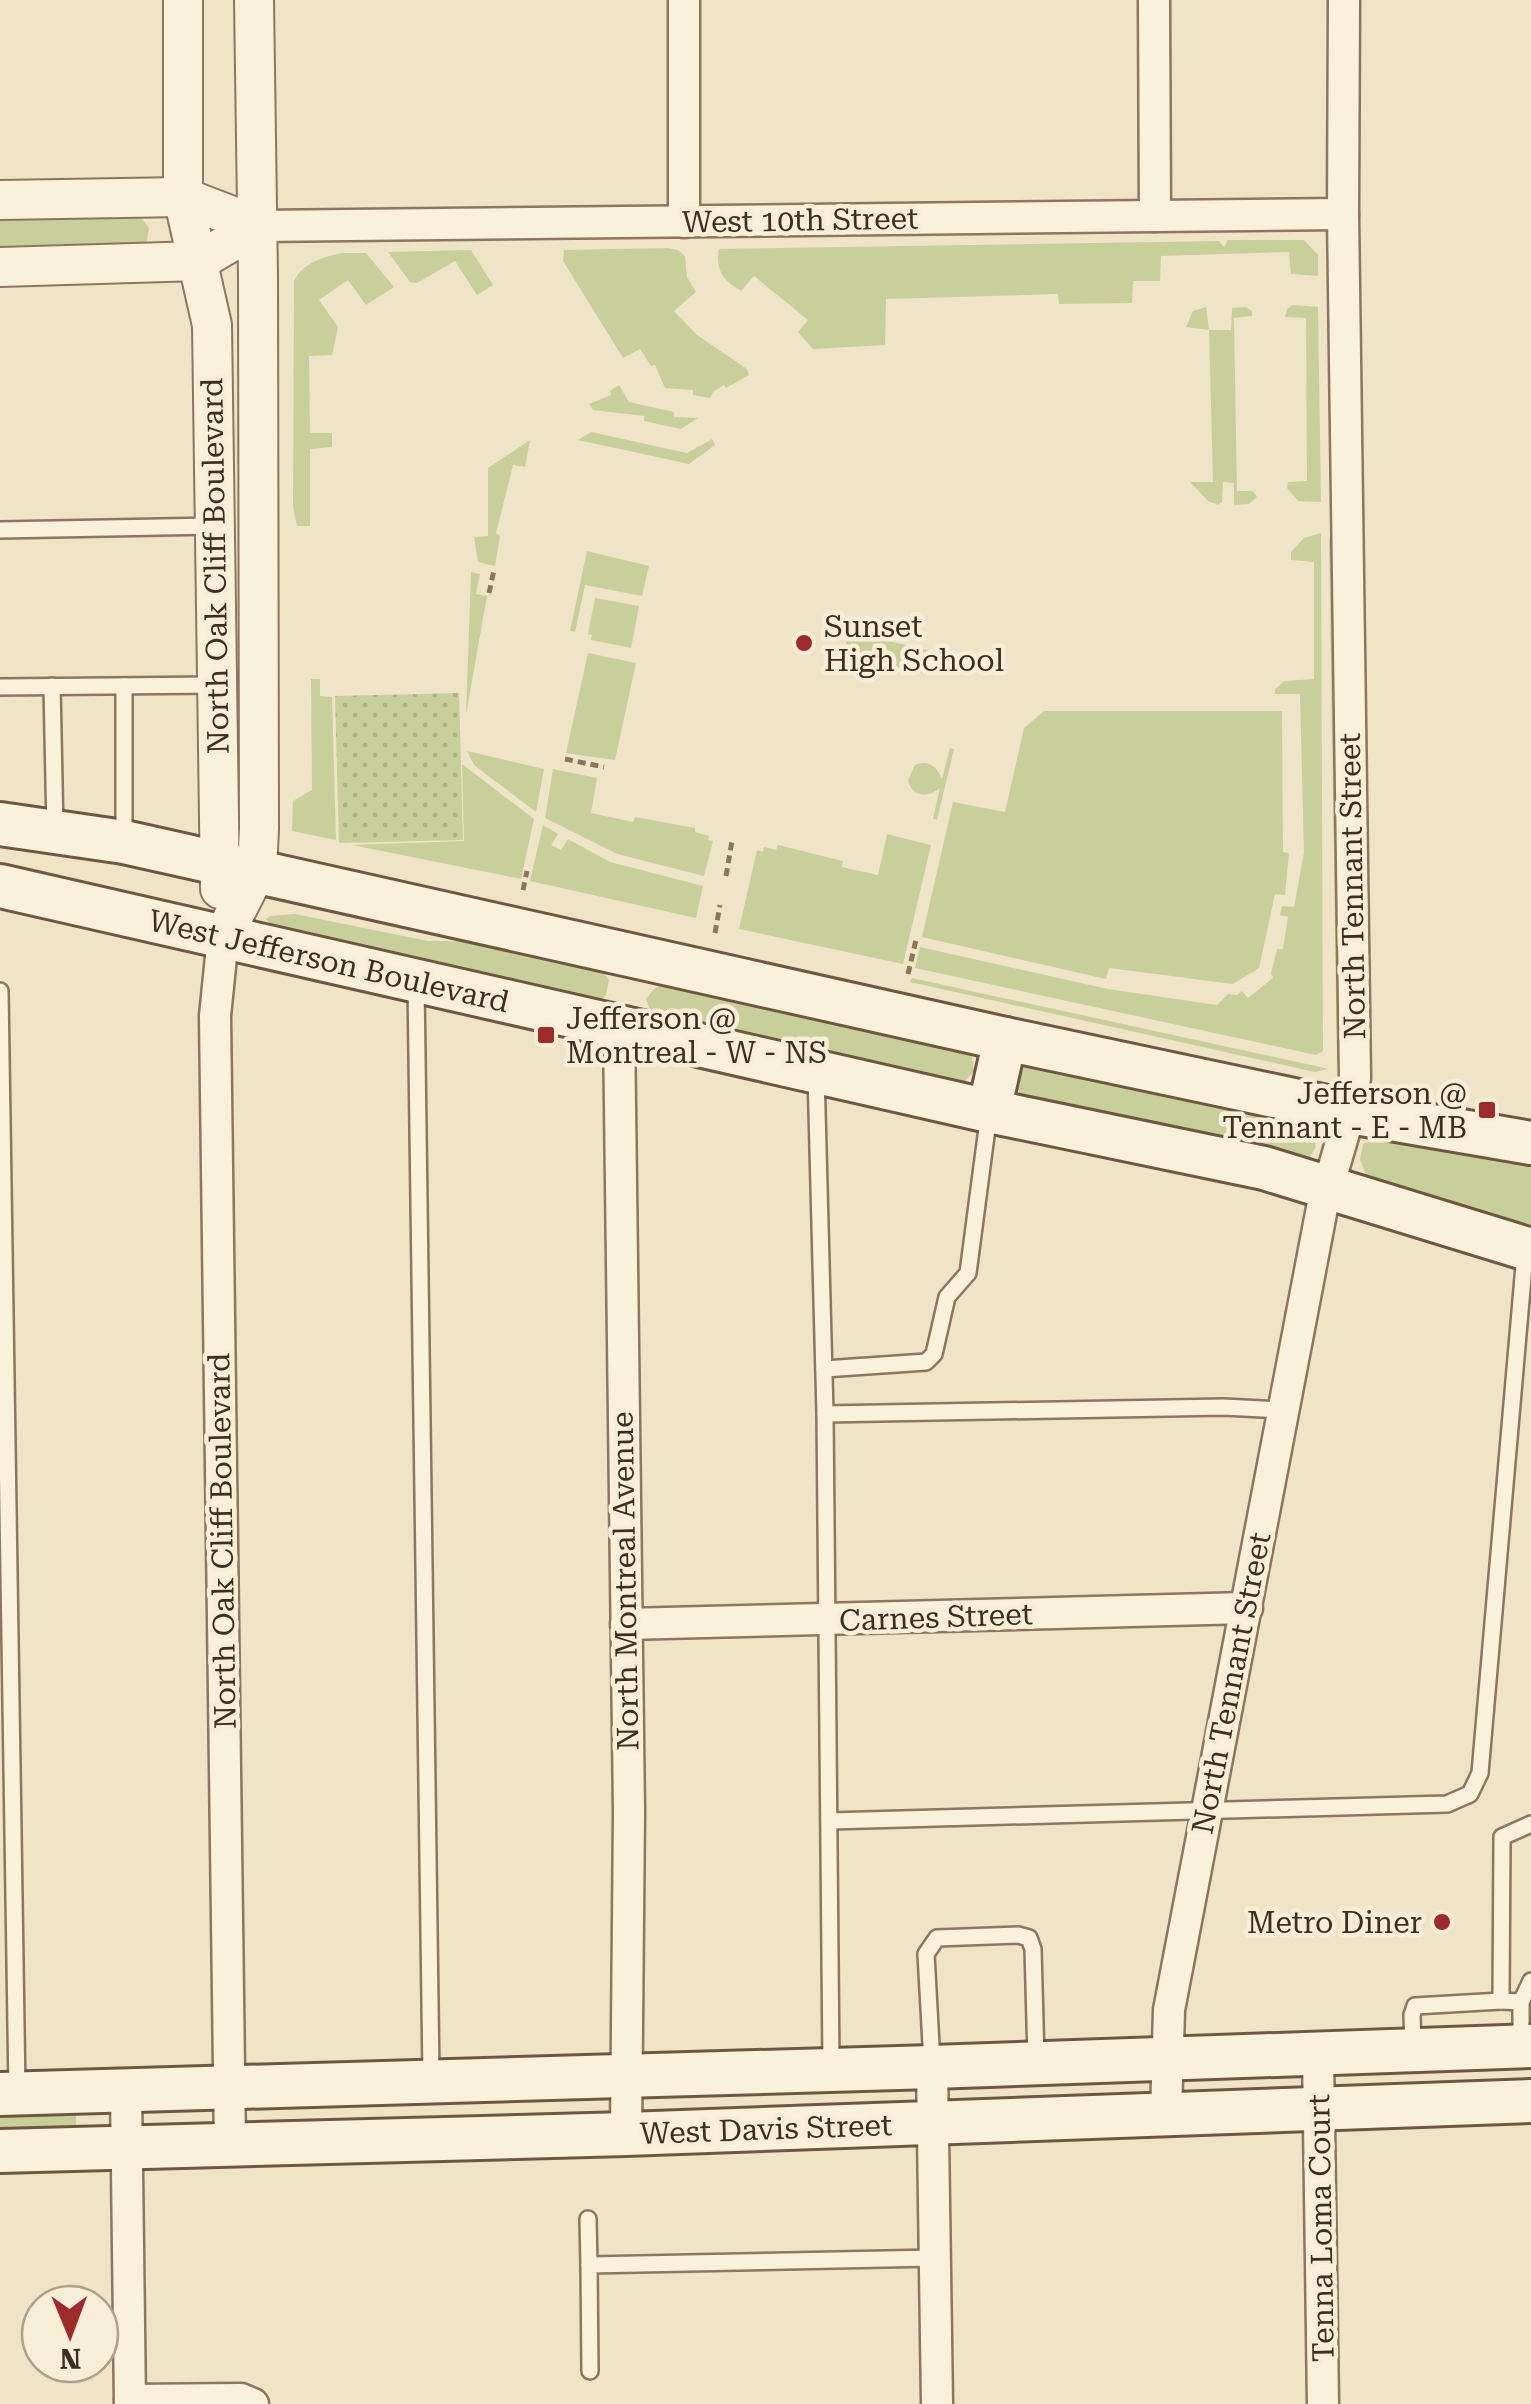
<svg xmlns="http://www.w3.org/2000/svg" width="1531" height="2404" font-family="'Roboto Serif',serif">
  <defs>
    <pattern id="park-dots" width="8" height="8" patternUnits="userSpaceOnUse" patternTransform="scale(2.5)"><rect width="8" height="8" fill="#c9cf9b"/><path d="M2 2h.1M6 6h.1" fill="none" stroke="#aeb285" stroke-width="1.8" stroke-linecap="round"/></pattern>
  </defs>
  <rect width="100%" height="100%" fill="#f0e4c8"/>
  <g fill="#c9cf9b">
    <path d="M 136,211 L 149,228 L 146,246 L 0,256 L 0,214 Z"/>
    <path d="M 1228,240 L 1304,240 L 1318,255 L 1318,276 L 1291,274 L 1289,252 L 1161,256 L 1160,281 L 1133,281 L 1132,303 L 1059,304 L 1058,294 L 886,299 L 885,345 L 813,349 L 798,332 L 808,320 L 754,276 L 741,291 C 723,280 715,271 719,249 L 1219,241 L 1224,247 Z"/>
    <path d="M 667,248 L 678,250 L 685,256 L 687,277 L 696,292 L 674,311 L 697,335 L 747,369 L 749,375 L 726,388 L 724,385 L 713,392 L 710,398 L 693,395 L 693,390 L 665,388 L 655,365 L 651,366 L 640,349 L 623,358 L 563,261 L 564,250 Z"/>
    <path d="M 471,250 L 493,285 L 477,295 L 455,261 L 417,283 L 410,282 L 388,252 Z"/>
    <path d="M 342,253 L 366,253 L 394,287 L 366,305 L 348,280 L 319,300 L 338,327 L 332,355 L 309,356 L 310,433 L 332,433 L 332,447 L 310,449 L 310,526 L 297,526 L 293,507 L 294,281 C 304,262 323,257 342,253 Z"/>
    <path d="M 1293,305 L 1318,307 L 1321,502 L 1298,501 L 1287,488 L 1288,482 L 1307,481 L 1306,318 L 1285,317 L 1287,309 Z"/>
    <path d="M 1246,307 L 1252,311 L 1252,316 L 1234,318 L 1237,491 L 1253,491 L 1257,497 L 1249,504 L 1234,505 L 1234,483 L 1223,482 L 1222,502 L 1218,505 L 1208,501 L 1190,482 L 1213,482 L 1209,330 L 1186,327 L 1193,311 L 1206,307 L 1209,330 L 1231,330 L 1232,308 Z"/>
    <path d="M 619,385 L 629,402 L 674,412 L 674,417 L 698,418 L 681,429 L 644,421 L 644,416 L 593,410 L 589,404 L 611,395 L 610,391 Z"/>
    <path d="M 591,432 L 687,453 L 712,439 L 715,445 L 689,464 L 578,440 Z"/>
    <path d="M 530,440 L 525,467 L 513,465 L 496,533 L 500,536 L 495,566 L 478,562 L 474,537 L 488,536 L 488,468 Z"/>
    <path d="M 1321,533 L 1323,1051 L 1316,1055 L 915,968 L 920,947 L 1108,989 L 1217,1005 L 1228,994 L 1237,995 L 1242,991 L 1248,998 L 1273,978 L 1271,973 L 1277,949 L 1283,949 L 1288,917 L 1280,915 L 1282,906 L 1294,907 L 1304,853 L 1300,694 L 1275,694 L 1275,689 L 1284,681 L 1314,679 L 1314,562 L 1291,560 L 1291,552 L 1304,538 Z"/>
    <path d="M 1329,537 L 1336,550 L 1342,1053 L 1337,1062 Z"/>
    <path d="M 587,551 L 649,566 L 642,596 L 585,585 L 575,632 L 570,631 Z"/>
    <path d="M 471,572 L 480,574 L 476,594 L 487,596 L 466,715 Z"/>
    <path d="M 595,598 L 639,606 L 631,648 L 591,640 L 592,635 L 588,634 Z"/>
    <path d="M 849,632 L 928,650 L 922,673 L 872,663 L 870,669 L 841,662 Z"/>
    <path d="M 588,653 L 636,663 L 615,760 L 566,753 Z"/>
    <path d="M 311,679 L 320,679 L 320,696 L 332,697 L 336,840 L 292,831 L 293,801 L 312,790 Z"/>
    <path d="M 1044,711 L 1282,711 L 1283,852 L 1289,853 L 1285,895 L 1275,894 L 1259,968 L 1233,984 L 1109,968 L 1106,979 L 922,937 L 953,802 L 1005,812 L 1024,728 Z"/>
    <path d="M 950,748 L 954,749 L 937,820 L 933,819 L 940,788 C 928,798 912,798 908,780 L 915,765 C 929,759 937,767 942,779 Z"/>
    <path d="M 467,751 L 544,769 L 536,812 L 474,765 Z"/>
    <path d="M 462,764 L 534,819 L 521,879 L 352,845 L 464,841 Z"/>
    <path d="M 553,769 L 597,778 L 591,813 L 633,822 L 635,817 L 695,828 L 695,832 L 709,836 L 708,840 L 713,841 L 704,876 L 617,854 L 545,818 Z"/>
    <path d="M 543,825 L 558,834 L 551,845 L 561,850 L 568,839 L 610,862 L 703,886 L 696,918 L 530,881 Z"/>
    <path d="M 887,834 L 931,845 L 903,964 L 739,929 L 757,850 L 763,852 L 764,847 L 776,850 L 778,845 L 843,861 L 842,867 L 878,875 Z"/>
    <path d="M 295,914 L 428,941 L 471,941 L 601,969 L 609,980 L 606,995 L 595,1005 L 281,935 L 266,919 L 270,916 Z"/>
    <path d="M 912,978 L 1329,1069 L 1315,1072 L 910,982 Z"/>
    <path d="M 668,984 L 964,1047 L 972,1057 L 974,1071 L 965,1081 L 950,1082 L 653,1018 L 646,999 L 655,988 Z"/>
    <path d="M 1035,1064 L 1304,1125 L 1313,1132 L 1316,1147 L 1310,1157 L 1295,1159 L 1027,1101 L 1016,1088 L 1015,1076 L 1020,1068 Z"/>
    <path d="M 1380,1138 L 1531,1161 L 1531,1231 L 1366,1175 L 1360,1160 L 1363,1144 Z"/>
    <path d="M 76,2112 L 76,2128 L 0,2130 L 0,2115 Z"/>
  </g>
  <path fill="url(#park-dots)" d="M 459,693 L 463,840 L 339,843 L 335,696 Z"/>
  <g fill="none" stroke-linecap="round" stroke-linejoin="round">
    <g stroke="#8d765c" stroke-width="20">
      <g id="service">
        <path d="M 0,530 L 214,526"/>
        <path d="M 52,686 L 55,830"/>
        <path d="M 124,686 L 124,838"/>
        <path d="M 0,687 L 216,685"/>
        <path d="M 416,984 L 431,2076"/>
        <path d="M 0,991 L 17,2091"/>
        <path d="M 816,1073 L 825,1414 L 831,2065"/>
        <path d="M 824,1369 L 926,1362 L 934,1354 L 947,1297 L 968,1273 L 989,1113"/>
        <path d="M 825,1414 L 1224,1407 L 1283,1410"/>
        <path d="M 830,1821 L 1447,1804 L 1470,1794 L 1480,1773 L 1525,1254"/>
        <path d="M 1521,2002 L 1501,2001 L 1502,1837 L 1531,1824"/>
        <path d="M 1521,2045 L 1521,2002 L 1531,1981"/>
        <path d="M 1413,2046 L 1412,2015 L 1415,2006 L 1501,2001"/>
        <path d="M 932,2063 L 926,1954 L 937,1938 L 1018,1935 L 1029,1938 L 1033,1949 L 1036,2059"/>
        <path d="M 588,2219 L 589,2265"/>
        <path d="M 590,2371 L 589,2265 L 935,2258"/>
      </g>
    </g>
    <g stroke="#8d765c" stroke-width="35">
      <g id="minor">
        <path d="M 684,0 L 684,222"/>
        <path d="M 1154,0 L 1155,216"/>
        <path d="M 258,226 L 1343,214"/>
        <path d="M 223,937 L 215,1016 L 230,2145"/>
        <path d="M 619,1027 L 629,1812 L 626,2134"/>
        <path d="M 626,1624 L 1247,1608"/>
        <path d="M 1318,2053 L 1323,2404"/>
        <path d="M 932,2067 L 937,2404"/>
        <path d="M 126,2090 L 130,2404"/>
        <path d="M 1166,2113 L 1169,2010 L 1322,1208 L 1350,1112 L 1355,1078 L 1343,214 L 1344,0"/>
        <path d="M 130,2400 L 241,2399 L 253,2404"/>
      </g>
    </g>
    <g stroke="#8d765c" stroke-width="42">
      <g id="tertiary">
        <path d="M 183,0 L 183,197 L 212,325 L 220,889"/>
        <path d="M 0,200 L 183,197 L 258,226"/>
        <path d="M 0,267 L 199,261 L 258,226"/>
        <path d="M 223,937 L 257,870 L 259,829 L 258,277 L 254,0"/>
      </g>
    </g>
    <g stroke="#6f573f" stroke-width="48">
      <g id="secondary">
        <path d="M 0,824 L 124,842 L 1005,1039 L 1350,1112 L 1531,1143"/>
        <path d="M 0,886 L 989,1111 L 1264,1168 L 1531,1250"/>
        <path d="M 989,1111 L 1005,1039"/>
        <path d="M 0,2094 L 932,2067 L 1531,2046"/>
        <path d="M 0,2151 L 626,2134 L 1531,2101"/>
      </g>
    </g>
    <g stroke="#8d765c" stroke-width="5" stroke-dasharray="8 5" stroke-linecap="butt">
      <path d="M 489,593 L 494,570"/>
      <path d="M 565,759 L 604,767"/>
      <path d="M 726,876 L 732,841"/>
      <path d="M 523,890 L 527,871"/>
      <path d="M 715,933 L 720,905"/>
      <path d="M 908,974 L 916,940"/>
    </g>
    <use href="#service" stroke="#faf1dc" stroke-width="15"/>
    <use href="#minor" stroke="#faf1dc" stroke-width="30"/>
    <use href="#tertiary" stroke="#faf1dc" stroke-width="38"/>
    <use href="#secondary" stroke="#faf1dc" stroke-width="42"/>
  </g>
  <g fill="#9e2a2b" stroke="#f7eed8" stroke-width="4">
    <circle cx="804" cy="643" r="10"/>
    <rect x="536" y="1025" width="20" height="20" rx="5"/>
    <rect x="1477" y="1100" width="20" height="20" rx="5"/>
    <circle cx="1442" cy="1922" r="10"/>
  </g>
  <g text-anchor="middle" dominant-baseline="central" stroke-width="9" stroke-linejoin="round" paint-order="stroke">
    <g font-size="30" fill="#3d2e20" stroke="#f7eed8">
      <text transform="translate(800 220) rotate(-1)">West 10th Street</text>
      <text transform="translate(215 566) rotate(-91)">North Oak Cliff Boulevard</text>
      <text transform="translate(1352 886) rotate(-91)">North Tennant Street</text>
      <text transform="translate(329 961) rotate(13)">West Jefferson Boulevard</text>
      <text transform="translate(222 1541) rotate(-91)">North Oak Cliff Boulevard</text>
      <text transform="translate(625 1581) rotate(-91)">North Montreal Avenue</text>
      <text transform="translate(936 1617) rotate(-2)">Carnes Street</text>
      <text transform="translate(1231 1683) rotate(-79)">North Tennant Street</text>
      <text transform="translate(766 2129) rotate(-2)">West Davis Street</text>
      <text transform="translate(1321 2228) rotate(-91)">Tenna Loma Court</text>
    </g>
    <g font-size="30" fill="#3d2e20" stroke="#f7eed8" text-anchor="start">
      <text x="824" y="626">Sunset<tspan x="824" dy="34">High School</tspan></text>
      <text x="566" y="1018">Jefferson @<tspan x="566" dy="34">Montreal - W - NS</tspan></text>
      <text x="1467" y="1093" text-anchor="end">Jefferson @<tspan x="1467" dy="34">Tennant - E - MB</tspan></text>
      <text x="1422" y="1922" text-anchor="end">Metro Diner</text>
    </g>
  </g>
  <g transform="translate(70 2334) rotate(179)"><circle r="48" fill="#f7eed8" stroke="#ada18e" stroke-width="2.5"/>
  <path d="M0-8L18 38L0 25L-18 38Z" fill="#9e2a2b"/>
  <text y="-15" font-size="28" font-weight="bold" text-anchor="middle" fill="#3d2e20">N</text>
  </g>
</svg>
